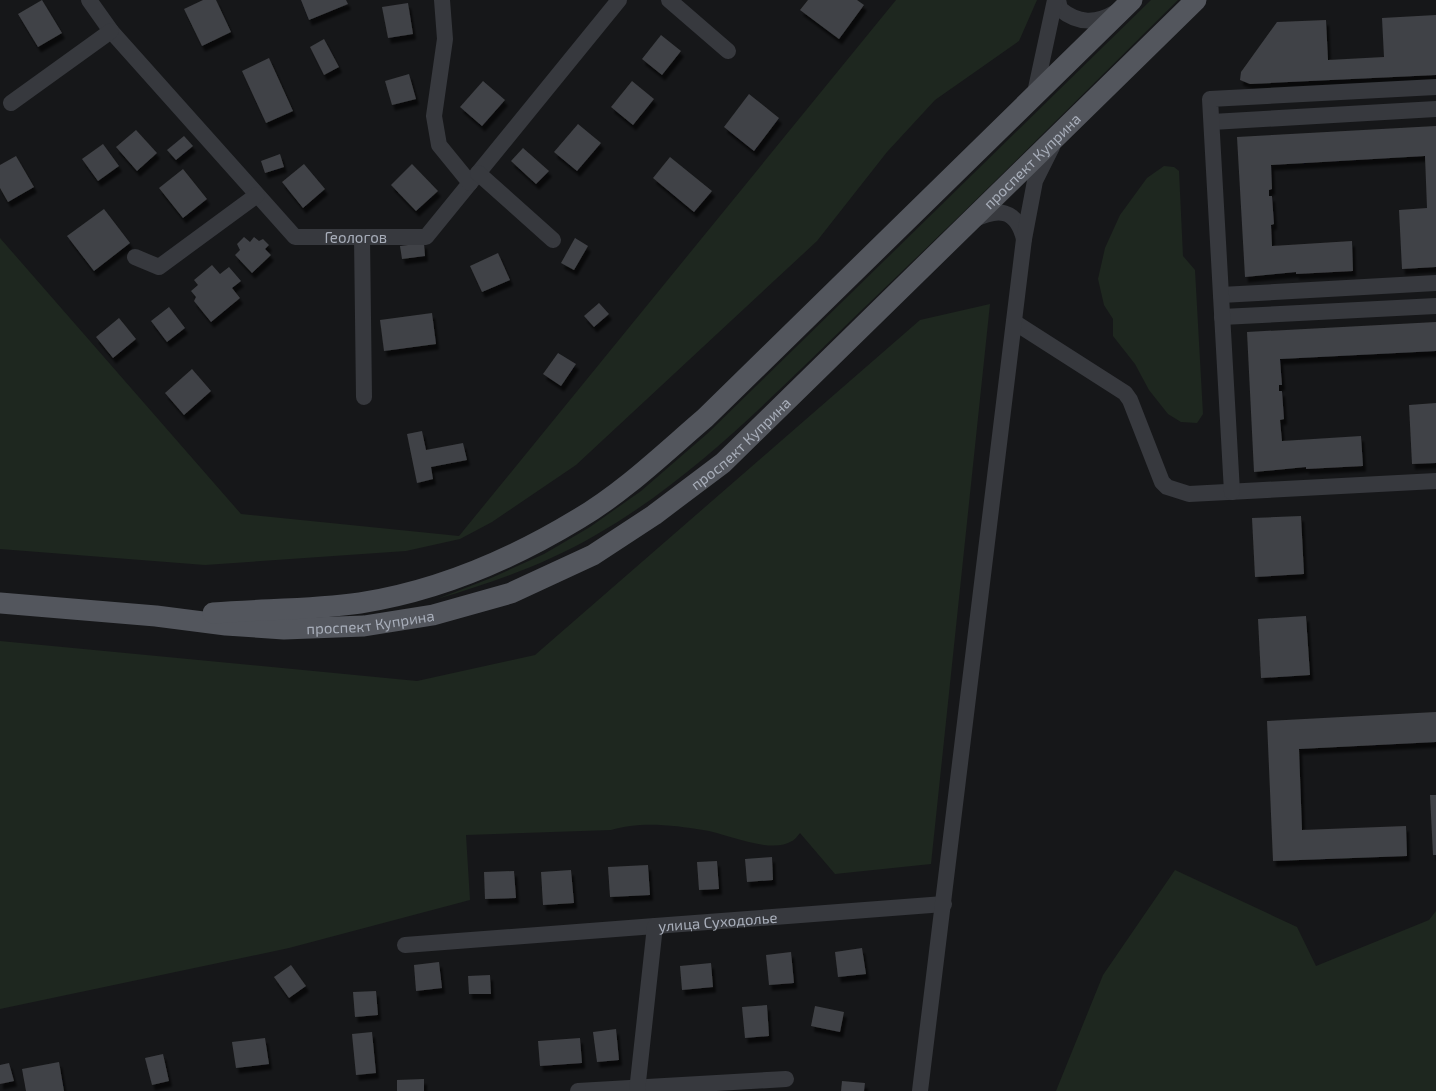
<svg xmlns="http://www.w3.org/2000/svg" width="1436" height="1091" font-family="'Exo 2',sans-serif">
  <defs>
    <filter id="shadow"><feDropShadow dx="3" dy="5.5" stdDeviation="1" flood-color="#0009"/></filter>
  </defs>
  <rect width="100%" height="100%" fill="#161719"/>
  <g fill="#1e271f">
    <path d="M 896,0 L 1037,0 L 1019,41 L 935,100 L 887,152 L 817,241 L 576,465 L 492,522 L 460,539 L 406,551 L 205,565 L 0,549 L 0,238 L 241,514 L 459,536 Z"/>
    <path d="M 1151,0 L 1178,0 C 1075,102 972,205 867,305 C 781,387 698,477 594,536 C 544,565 491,583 437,599 L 491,578 L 544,554 L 590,527 L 641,491 L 708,433 Z"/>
    <path d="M 1164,166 L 1174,167 L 1179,171 L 1183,256 L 1195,270 L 1203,414 L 1197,423 L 1181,422 L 1168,414 L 1149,390 L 1135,364 L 1113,336 L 1113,319 L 1104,305 L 1098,279 L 1105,248 L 1120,215 L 1147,178 Z"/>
    <path d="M 990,304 L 931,864 L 835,874 L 800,833 C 798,835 795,840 792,841 C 771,855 726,833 703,830 C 674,825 639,821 611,830 L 466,835 L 470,900 L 289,948 L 0,1009 L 0,641 L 417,681 L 535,655 L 920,320 Z"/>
    <path d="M 1175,870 L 1297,927 L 1316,966 L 1429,920 L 1436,911 L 1436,1091 L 1056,1091 L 1103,975 Z"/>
  </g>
  <g fill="#404246" filter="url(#shadow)">
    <path d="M 42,0 L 62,33 L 38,47 L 18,14 Z"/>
    <path d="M 203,0 L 216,0 L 231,32 L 202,46 L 184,9 Z"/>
    <path d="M 301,0 L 346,0 L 348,4 L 309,20 Z"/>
    <path d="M 808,0 L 857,0 L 864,5 L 839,39 L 800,10 Z"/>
    <path d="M 408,3 L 413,34 L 388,38 L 382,7 Z"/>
    <path d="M 1436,15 L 1436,75 L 1250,84 L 1240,80 L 1241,72 L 1277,22 L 1326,20 L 1328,60 L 1384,57 L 1382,18 Z"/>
    <path d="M 661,35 L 681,51 L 662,75 L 642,59 Z"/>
    <path d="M 324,39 L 339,67 L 324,75 L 310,47 Z"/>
    <path d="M 269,58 L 293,111 L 266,123 L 242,71 Z"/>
    <path d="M 409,74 L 416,99 L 392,105 L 385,81 Z"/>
    <path d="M 483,81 L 505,100 L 482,126 L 460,107 Z"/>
    <path d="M 632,81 L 654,99 L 633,125 L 611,107 Z"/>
    <path d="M 749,94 L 779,118 L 754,151 L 724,127 Z"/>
    <path d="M 578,124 L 601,143 L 577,171 L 554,152 Z"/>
    <path d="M 1436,126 L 1436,267 L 1402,269 L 1399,210 L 1427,208 L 1425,156 L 1271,165 L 1272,189 L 1269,190 L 1269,196 L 1272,196 L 1274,224 L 1271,225 L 1272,246 L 1352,241 L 1353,271 L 1296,274 L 1296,272 L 1245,277 L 1237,137 Z"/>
    <path d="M 136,130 L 157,153 L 137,171 L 116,147 Z"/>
    <path d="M 184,136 L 193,146 L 176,160 L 167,150 Z"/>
    <path d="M 103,144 L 119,166 L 98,181 L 82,159 Z"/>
    <path d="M 523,148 L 549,171 L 536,184 L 511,161 Z"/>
    <path d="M 280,154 L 284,167 L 265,173 L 261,161 Z"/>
    <path d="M 16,156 L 34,187 L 8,202 L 0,188 L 0,165 Z"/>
    <path d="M 670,157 L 712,191 L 694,212 L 653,178 Z"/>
    <path d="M 304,164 L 325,189 L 303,208 L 282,182 Z"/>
    <path d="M 412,164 L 438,191 L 416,211 L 391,185 Z"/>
    <path d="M 183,169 L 207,199 L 183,218 L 159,188 Z"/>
    <path d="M 104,209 L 130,243 L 94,271 L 67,236 Z"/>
    <path d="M 244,237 L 250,242 L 254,237 L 259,241 L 263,239 L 269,245 L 265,249 L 271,255 L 252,273 L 235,255 L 240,250 L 237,244 Z"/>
    <path d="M 575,238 L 588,246 L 574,270 L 561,263 Z"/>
    <path d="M 424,243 L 425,256 L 402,259 L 400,246 Z"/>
    <path d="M 498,253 L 510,280 L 482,292 L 470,266 Z"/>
    <path d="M 212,265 L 220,274 L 229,267 L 241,281 L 232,288 L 240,298 L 211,322 L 194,301 L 196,297 L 191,291 L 198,285 L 194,280 Z"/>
    <path d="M 599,303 L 609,314 L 594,327 L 584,316 Z"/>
    <path d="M 169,307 L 185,328 L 167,342 L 151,321 Z"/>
    <path d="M 432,313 L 436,344 L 384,351 L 380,320 Z"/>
    <path d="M 119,318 L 136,339 L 113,358 L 96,337 Z"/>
    <path d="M 1436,322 L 1436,351 L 1280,359 L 1282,385 L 1279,385 L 1279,391 L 1282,391 L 1284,419 L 1280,420 L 1282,441 L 1361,436 L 1363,466 L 1306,469 L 1306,467 L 1254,472 L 1247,332 Z"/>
    <path d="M 558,353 L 576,364 L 561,386 L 543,374 Z"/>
    <path d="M 192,369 L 211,391 L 184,415 L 165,393 Z"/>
    <path d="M 1436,403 L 1436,463 L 1412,464 L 1409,405 Z"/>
    <path d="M 422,431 L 426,450 L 463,443 L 467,460 L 431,467 L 433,479 L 417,483 L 407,434 Z"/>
    <path d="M 1301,516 L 1304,574 L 1255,577 L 1252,518 Z"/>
    <path d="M 1306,616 L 1310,675 L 1261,678 L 1258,619 Z"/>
    <path d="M 1436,712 L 1436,742 L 1299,749 L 1302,830 L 1406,826 L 1407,856 L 1273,861 L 1267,721 Z"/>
    <path d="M 1430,795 L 1436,795 L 1436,855 L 1433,855 Z"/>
    <path d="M 772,857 L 773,880 L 747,882 L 745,859 Z"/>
    <path d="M 717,861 L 719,889 L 699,890 L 697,862 Z"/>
    <path d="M 648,865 L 650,895 L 610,897 L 608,867 Z"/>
    <path d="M 571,870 L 574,903 L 543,905 L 541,872 Z"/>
    <path d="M 514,871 L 516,898 L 485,899 L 484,872 Z"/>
    <path d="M 862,948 L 866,974 L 838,977 L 835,952 Z"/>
    <path d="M 791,952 L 794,983 L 769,985 L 766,955 Z"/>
    <path d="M 439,962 L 442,988 L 416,991 L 414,965 Z"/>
    <path d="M 711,963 L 713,987 L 682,990 L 680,966 Z"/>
    <path d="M 291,965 L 306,986 L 289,998 L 274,977 Z"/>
    <path d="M 490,975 L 491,994 L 469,994 L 468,976 Z"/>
    <path d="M 376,991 L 378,1015 L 355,1017 L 353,992 Z"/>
    <path d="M 767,1005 L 769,1036 L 745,1038 L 742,1007 Z"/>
    <path d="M 815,1006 L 844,1012 L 840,1032 L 811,1026 Z"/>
    <path d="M 616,1029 L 619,1060 L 597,1062 L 593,1032 Z"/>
    <path d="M 372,1032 L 376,1073 L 356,1075 L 352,1034 Z"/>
    <path d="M 265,1038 L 269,1064 L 236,1068 L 232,1042 Z"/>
    <path d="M 580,1038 L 582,1063 L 540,1066 L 538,1041 Z"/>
    <path d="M 163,1054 L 169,1081 L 152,1085 L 145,1058 Z"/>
    <path d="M 59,1062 L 64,1091 L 26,1091 L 22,1069 Z"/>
    <path d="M 9,1063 L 14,1081 L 0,1084 L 0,1065 Z"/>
    <path d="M 424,1079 L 424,1091 L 397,1091 L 397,1080 Z"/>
    <path d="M 842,1081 L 865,1083 L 864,1091 L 841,1091 Z"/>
  </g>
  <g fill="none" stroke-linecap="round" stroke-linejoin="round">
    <g stroke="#37393e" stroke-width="16">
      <path id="s1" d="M 89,0 L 111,31 L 295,237 L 426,237 L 619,0"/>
      <path d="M 442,0 L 445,39 L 434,116 L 439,145 L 470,183"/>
      <path d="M 669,0 L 728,51"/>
      <path d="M 1058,0 L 1060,9 C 1078,24 1096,24 1116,12"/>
      <path d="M 1035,93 L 1055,0"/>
      <path d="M 11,103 L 111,31"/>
      <path d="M 1212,122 L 1436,109"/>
      <path d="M 478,173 L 553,240"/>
      <path d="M 973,220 C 998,208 1016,208 1024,239"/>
      <path d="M 362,237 L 364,397"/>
      <path d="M 135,257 L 159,267 L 257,195"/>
      <path d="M 1221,295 L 1436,283"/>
      <path d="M 1222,317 L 1436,306"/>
      <path d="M 1014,322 L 1125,393 L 1130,400 L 1162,482 L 1167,487 L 1189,494 L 1436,481"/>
      <path d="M 1232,492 L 1210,99 L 1436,87"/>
      <path d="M 405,945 L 655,926"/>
      <path d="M 578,1091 L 786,1079"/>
      <path id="s2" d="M 637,1091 L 655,926 L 944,904"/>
      <path d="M 920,1091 L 1024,239 L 1035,181 L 1052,147"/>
    </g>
    <g stroke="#53565d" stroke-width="21">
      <path id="s3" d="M 0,603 L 156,616 L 226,625 L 284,629 L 364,626 L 433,615 L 511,593 L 593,555 L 654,515 L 723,463 L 1196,0"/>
      <path d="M 213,613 C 262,609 311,610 360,603 C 437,591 512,559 578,519 C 624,492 664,453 705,418 L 1132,0"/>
    </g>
  </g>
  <g text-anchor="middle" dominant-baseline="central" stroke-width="4" stroke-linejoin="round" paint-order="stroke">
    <g font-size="15" fill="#a8aeba" stroke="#111214">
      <text stroke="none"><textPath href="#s3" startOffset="1198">проспект Куприна</textPath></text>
      <text stroke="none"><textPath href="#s1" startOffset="375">Геологов</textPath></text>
      <text stroke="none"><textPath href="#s3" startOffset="792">проспект Куприна</textPath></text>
      <text stroke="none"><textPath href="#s3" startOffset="372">проспект Куприна</textPath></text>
      <text stroke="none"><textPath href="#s2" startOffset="229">улица Суходолье</textPath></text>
    </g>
  </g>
</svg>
